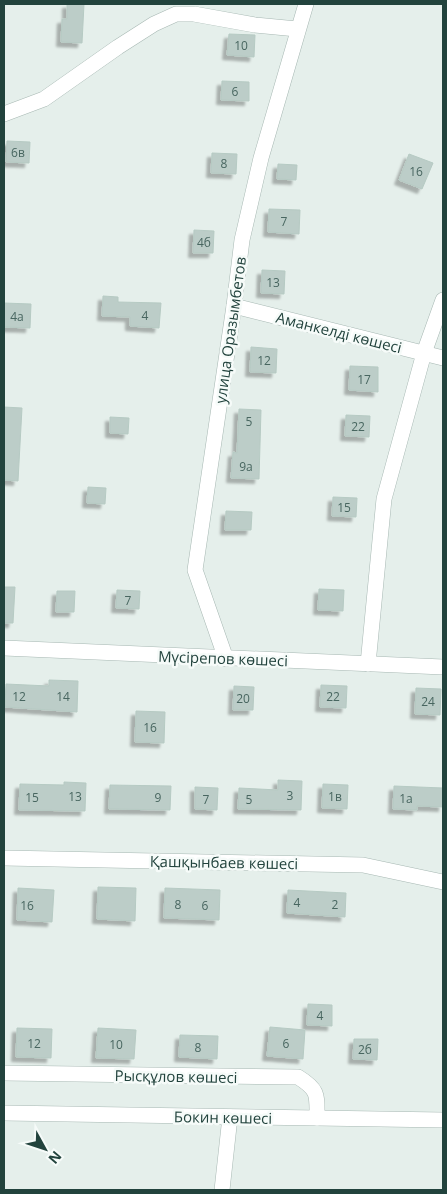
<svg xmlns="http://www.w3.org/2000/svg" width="447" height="1194" font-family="'Open Sans',sans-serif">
  <defs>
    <filter id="shadow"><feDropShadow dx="-4.5" dy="4.5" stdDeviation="1" flood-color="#0004"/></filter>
  </defs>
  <rect width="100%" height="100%" fill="#e5efeb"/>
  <g fill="#bccdc8" stroke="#b6cac3" filter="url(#shadow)">
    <path d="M 67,4 L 84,4 L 82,43 L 61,42 L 62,19 L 67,19 Z"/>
    <path d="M 229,34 L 255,35 L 254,57 L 227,55 Z"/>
    <path d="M 222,81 L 249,82 L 249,101 L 221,100 Z"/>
    <path d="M 7,141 L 30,142 L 29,163 L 6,162 Z"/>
    <path d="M 212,153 L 237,154 L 236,174 L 211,173 Z"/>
    <path d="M 409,154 L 433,163 L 422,189 L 399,180 Z"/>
    <path d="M 278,164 L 297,165 L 296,180 L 277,179 Z"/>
    <path d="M 269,209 L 300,210 L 299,234 L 268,232 Z"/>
    <path d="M 194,230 L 214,231 L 213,253 L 193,253 Z"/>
    <path d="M 262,270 L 285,271 L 284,294 L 261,293 Z"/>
    <path d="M 103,296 L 118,297 L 118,302 L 161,303 L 159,328 L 130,326 L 130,317 L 102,316 Z"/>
    <path d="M 4,303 L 31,304 L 30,328 L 4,327 Z"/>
    <path d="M 251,347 L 277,349 L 276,373 L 250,372 Z"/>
    <path d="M 350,366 L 378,367 L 378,392 L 349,390 Z"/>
    <path d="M 4,407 L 22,408 L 18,481 L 4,480 Z"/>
    <path d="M 239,409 L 261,410 L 259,479 L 231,478 L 233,452 L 237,453 Z"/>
    <path d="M 346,415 L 370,416 L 369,437 L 345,436 Z"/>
    <path d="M 110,417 L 129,418 L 128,434 L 110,433 Z"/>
    <path d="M 88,487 L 106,488 L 105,504 L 87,503 Z"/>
    <path d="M 333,497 L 357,498 L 356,517 L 332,516 Z"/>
    <path d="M 226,511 L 252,512 L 251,530 L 225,530 Z"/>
    <path d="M 4,587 L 15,587 L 13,623 L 4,623 Z"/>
    <path d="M 319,589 L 344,590 L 343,611 L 318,610 Z"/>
    <path d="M 117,590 L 140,591 L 139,609 L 116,608 Z"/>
    <path d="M 57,591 L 75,591 L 74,612 L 56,612 Z"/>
    <path d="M 49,680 L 78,681 L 77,712 L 5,707 L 6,684 L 49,686 Z"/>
    <path d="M 321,685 L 347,686 L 346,708 L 320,707 Z"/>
    <path d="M 234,686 L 254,687 L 253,710 L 233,710 Z"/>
    <path d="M 416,688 L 441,689 L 440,715 L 415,714 Z"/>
    <path d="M 136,711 L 165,712 L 164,743 L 135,742 Z"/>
    <path d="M 278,780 L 302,781 L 301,810 L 238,809 L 239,788 L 278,790 Z"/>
    <path d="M 64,782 L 86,783 L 85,811 L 19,810 L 20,784 L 64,785 Z"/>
    <path d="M 323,784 L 348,785 L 347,809 L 322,808 Z"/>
    <path d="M 110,785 L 171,786 L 170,810 L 109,809 Z"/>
    <path d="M 394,786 L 443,788 L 443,807 L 417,806 L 417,810 L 393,809 Z"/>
    <path d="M 195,787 L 218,788 L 217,810 L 195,809 Z"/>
    <path d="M 98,887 L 136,888 L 135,921 L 97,919 Z"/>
    <path d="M 18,888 L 54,890 L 52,922 L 17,920 Z"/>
    <path d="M 165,888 L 220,890 L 219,920 L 164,918 Z"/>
    <path d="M 288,890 L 346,893 L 345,917 L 287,913 Z"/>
    <path d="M 308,1004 L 332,1005 L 332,1026 L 307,1025 Z"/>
    <path d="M 270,1027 L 305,1030 L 303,1059 L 267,1056 Z"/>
    <path d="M 17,1028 L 52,1029 L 51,1058 L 16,1057 Z"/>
    <path d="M 98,1028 L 136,1030 L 134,1059 L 96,1058 Z"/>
    <path d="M 180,1035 L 218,1036 L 217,1059 L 179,1057 Z"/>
    <path d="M 354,1039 L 378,1039 L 377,1060 L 353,1059 Z"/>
  </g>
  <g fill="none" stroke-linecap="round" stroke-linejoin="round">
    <g stroke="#a7b8b3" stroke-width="16">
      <g id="minor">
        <path d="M 4,114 L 44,99 L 118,47 L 154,24 L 176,14 L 194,14 L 255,25 L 297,29"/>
        <path d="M 234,306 L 443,358"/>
        <path d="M 4,648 L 443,667"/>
        <path d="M 226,659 L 195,570 L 234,306 L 242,240 L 261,158 L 306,4"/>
        <path d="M 368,664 L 384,499 L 424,353 L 443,300"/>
        <path d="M 4,858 L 363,865 L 443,882"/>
        <path d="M 4,1073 L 298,1077 C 319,1090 317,1095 317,1118"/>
        <path d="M 4,1113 L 443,1120"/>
        <path d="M 222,1190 L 230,1117"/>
      </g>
    </g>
    <use href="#minor" stroke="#fff" stroke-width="15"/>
  </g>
  <g text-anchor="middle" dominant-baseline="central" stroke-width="5" stroke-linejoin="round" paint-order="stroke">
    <g font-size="12" fill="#486660">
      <text x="241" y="45">10</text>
      <text x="235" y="91">6</text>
      <text x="18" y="152">6в</text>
      <text x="224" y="163">8</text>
      <text x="416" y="171">16</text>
      <text x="284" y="221">7</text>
      <text x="204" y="242">4б</text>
      <text x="273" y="282">13</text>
      <text x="145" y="315">4</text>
      <text x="17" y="316">4а</text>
      <text x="264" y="360">12</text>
      <text x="364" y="379">17</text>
      <text x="249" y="421">5</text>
      <text x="358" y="426">22</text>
      <text x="246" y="466">9а</text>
      <text x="344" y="507">15</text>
      <text x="128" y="600">7</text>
      <text x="19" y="696">12</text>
      <text x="63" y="696">14</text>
      <text x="333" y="696">22</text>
      <text x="243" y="698">20</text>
      <text x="428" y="701">24</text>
      <text x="150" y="727">16</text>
      <text x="290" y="795">3</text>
      <text x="75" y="796">13</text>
      <text x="335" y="796">1в</text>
      <text x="32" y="797">15</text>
      <text x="158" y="797">9</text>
      <text x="406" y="798">1а</text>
      <text x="206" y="799">7</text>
      <text x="249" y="799">5</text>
      <text x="297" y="902">4</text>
      <text x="178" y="904">8</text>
      <text x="335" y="904">2</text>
      <text x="27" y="905">16</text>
      <text x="205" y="905">6</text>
      <text x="320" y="1015">4</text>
      <text x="34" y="1043">12</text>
      <text x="286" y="1043">6</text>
      <text x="116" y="1044">10</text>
      <text x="198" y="1047">8</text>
      <text x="365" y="1049">2б</text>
    </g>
    <g font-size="15" fill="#22433d" stroke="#f6fbf9">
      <text transform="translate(230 330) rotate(-82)">улица Оразымбетов</text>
      <text transform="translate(339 332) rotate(14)">Аманкелді көшесі</text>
      <text transform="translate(223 658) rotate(2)">Мүсірепов көшесі</text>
      <text transform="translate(224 862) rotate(1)">Қашқынбаев көшесі</text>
      <text transform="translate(176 1076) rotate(1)">Рысқұлов көшесі</text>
      <text transform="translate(223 1117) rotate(1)">Бокин көшесі</text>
    </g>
  </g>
  <rect width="447" height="1194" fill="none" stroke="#22433d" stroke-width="10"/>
  <g transform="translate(45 1149) rotate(130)" stroke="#f6fbf9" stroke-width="4" paint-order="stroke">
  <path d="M0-4L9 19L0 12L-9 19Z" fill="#22433d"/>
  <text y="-8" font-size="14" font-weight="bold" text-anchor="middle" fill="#22433d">N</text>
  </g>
</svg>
